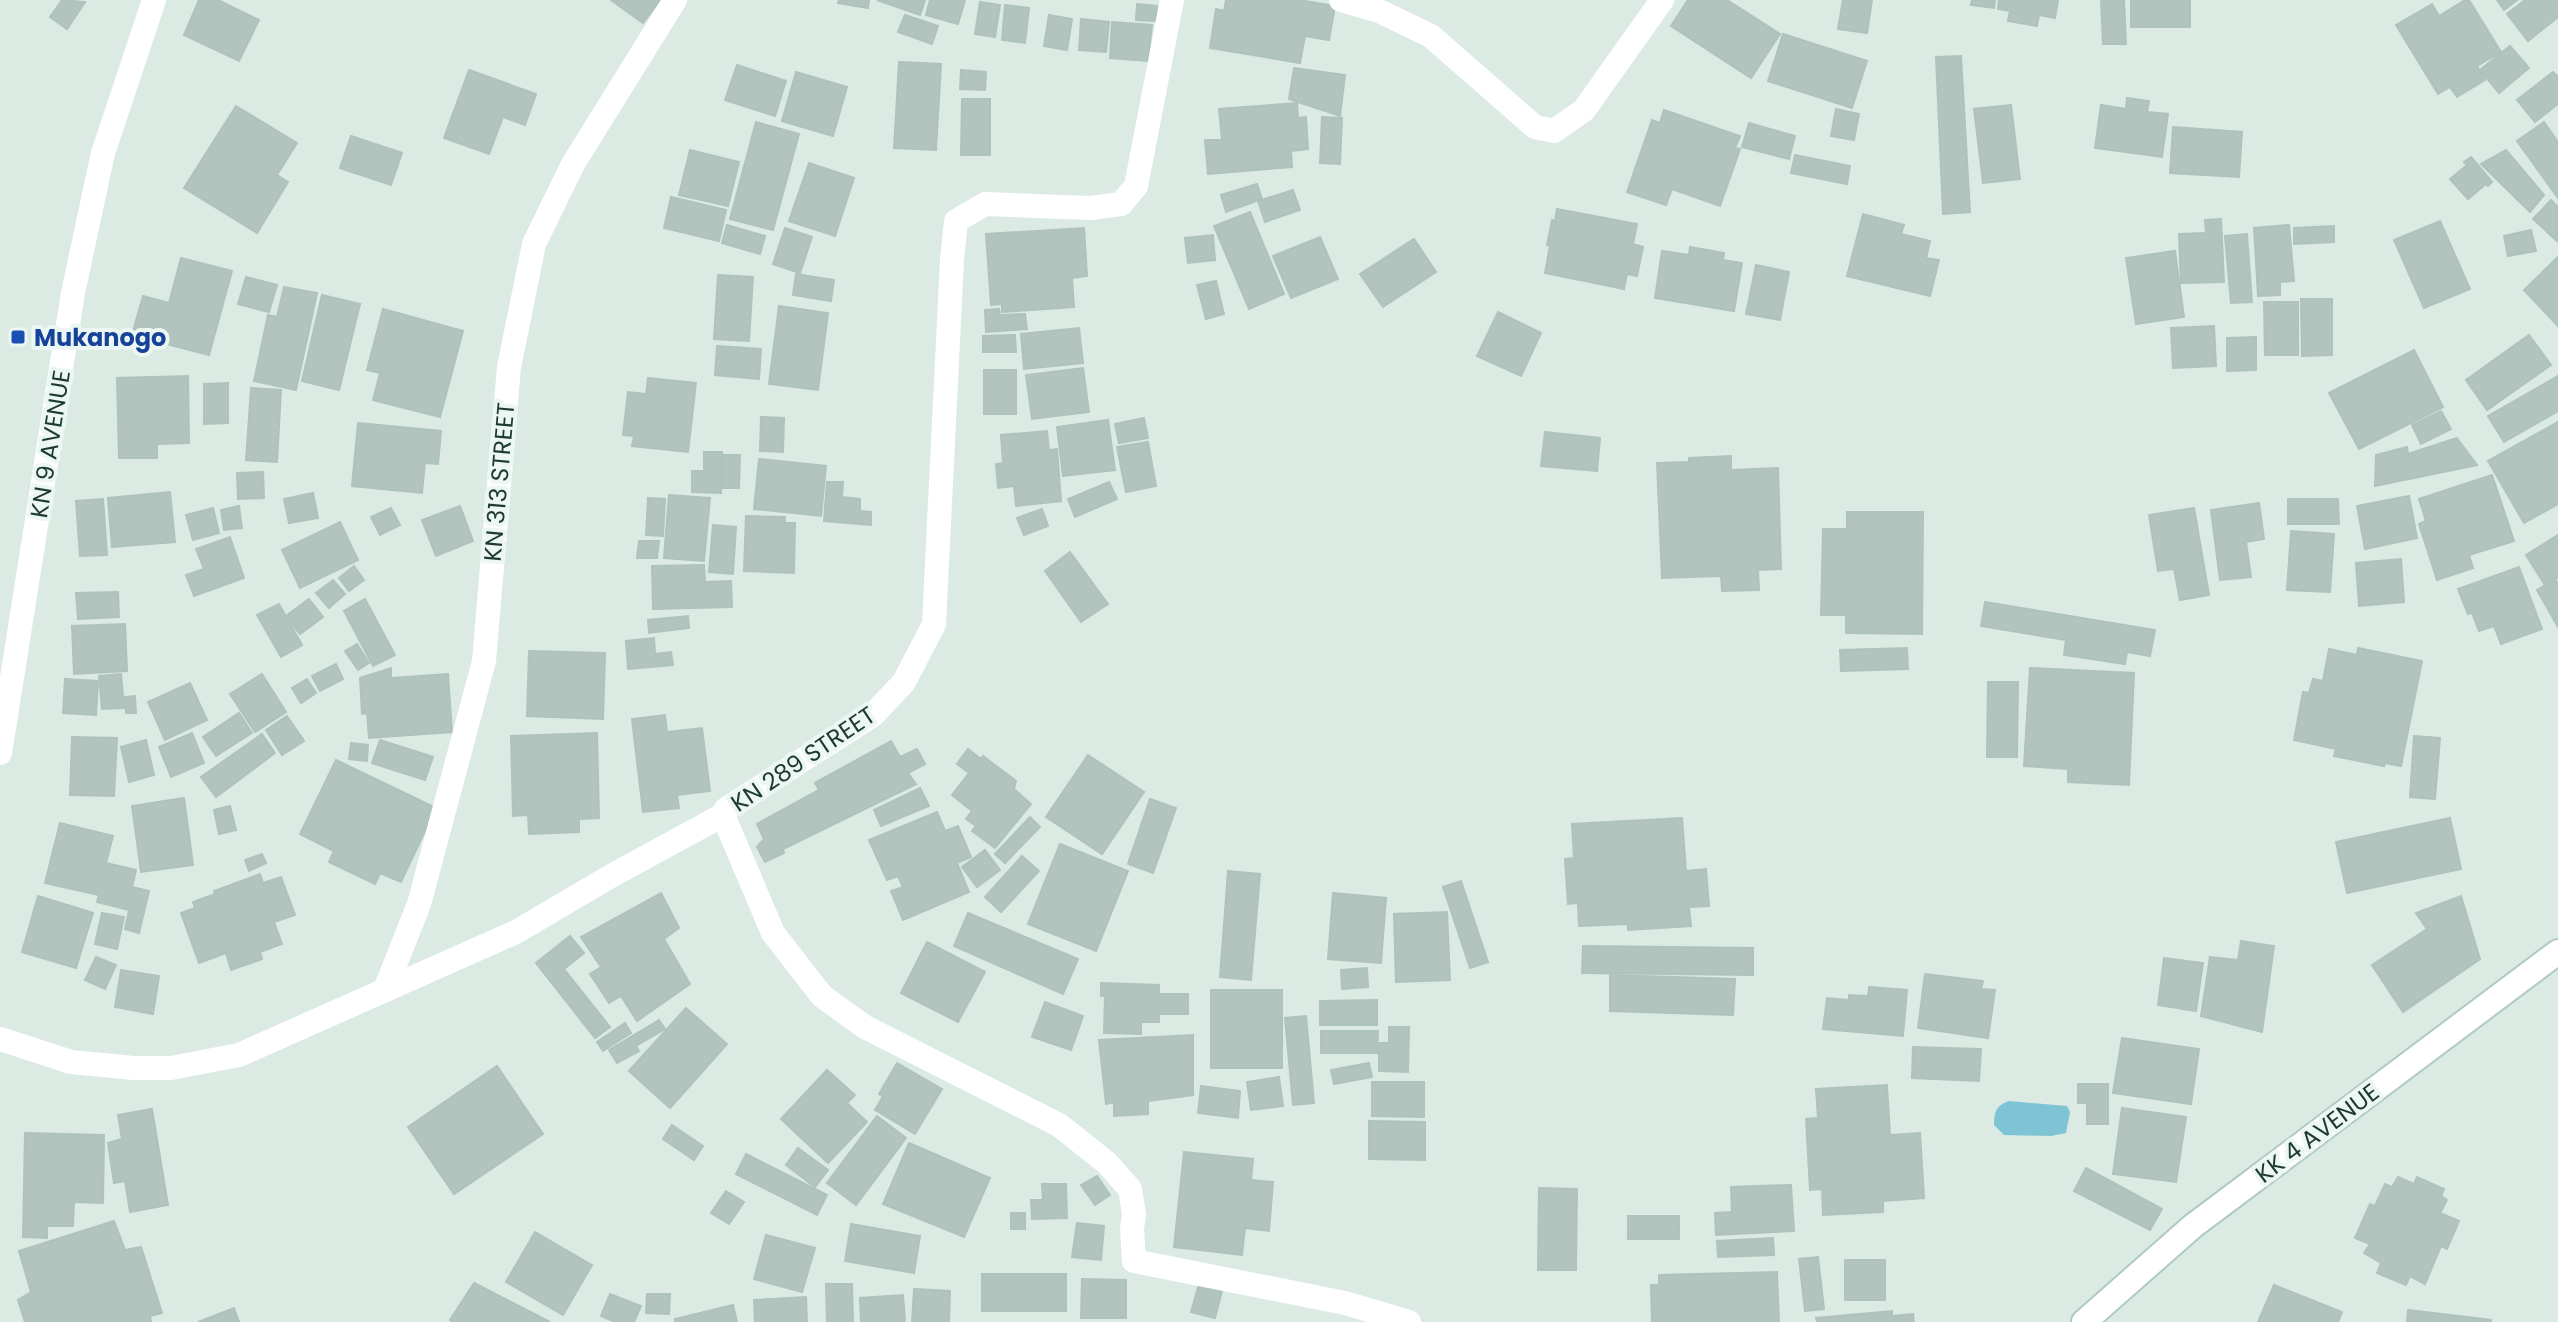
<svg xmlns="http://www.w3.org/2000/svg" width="2558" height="1322" font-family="Poppins,sans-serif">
  <rect width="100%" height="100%" fill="#dceae4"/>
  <path fill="#7fc4d4" d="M 2009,1101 L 2067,1106 L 2070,1112 L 2066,1133 L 2051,1136 L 2004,1135 L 1994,1125 C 1994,1113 1996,1105 2009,1101 Z"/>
  <g fill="#b1c4bd" stroke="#aec3bb" stroke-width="2">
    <path d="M 62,0 L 85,2 L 67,29 L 50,17 Z"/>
    <path d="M 199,0 L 218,0 L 259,20 L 239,61 L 184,35 Z"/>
    <path d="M 611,0 L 660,0 L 643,23 Z"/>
    <path d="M 839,0 L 869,0 L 868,8 L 838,3 Z"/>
    <path d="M 877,0 L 925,0 L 920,15 Z"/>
    <path d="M 930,0 L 965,0 L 958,24 L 926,15 Z"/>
    <path d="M 1226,0 L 1299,0 L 1335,6 L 1329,40 L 1305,36 L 1300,63 L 1210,48 L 1216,9 L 1224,11 Z"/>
    <path d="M 1688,0 L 1727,0 L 1780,34 L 1751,78 L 1671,26 Z"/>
    <path d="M 1843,0 L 1872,0 L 1867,33 L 1838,29 Z"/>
    <path d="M 1972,0 L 1995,0 L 1994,8 L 1971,5 Z"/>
    <path d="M 1999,0 L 2058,0 L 2055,18 L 2039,15 L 2037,26 L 2008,21 L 2010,11 L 1998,9 Z"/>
    <path d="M 2101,0 L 2124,0 L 2126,44 L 2103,44 Z"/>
    <rect x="2131" y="0" width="59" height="27"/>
    <path d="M 2465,0 L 2469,0 L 2501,52 L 2477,66 L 2485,80 L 2457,97 L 2450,87 L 2438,94 L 2396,25 L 2432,4 L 2439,16 Z"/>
    <path d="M 2497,0 L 2517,0 L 2504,10 Z"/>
    <path d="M 2525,0 L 2558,0 L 2558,17 L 2528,41 L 2507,14 Z"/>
    <path d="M 980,2 L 1000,5 L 995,37 L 975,34 Z"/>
    <path d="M 1137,4 L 1157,6 L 1156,21 L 1136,20 Z"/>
    <path d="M 1005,5 L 1029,8 L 1025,43 L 1002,40 Z"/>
    <path d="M 905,15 L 938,26 L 932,44 L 898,32 Z"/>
    <path d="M 1049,15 L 1072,19 L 1067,50 L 1044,46 Z"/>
    <path d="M 1081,19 L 1109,22 L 1106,52 L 1079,50 Z"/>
    <path d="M 1112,22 L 1152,25 L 1148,61 L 1110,58 Z"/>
    <path d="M 1783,34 L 1867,61 L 1852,108 L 1768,81 Z"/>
    <path d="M 2510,46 L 2529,68 L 2499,93 L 2480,70 Z"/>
    <path d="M 1961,56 L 1970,212 L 1943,214 L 1936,57 Z"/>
    <path d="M 899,62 L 941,64 L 936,150 L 894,148 Z"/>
    <path d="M 737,65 L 786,81 L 775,116 L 725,100 Z"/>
    <path d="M 1294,68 L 1345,75 L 1340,116 L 1289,99 Z"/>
    <path d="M 469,70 L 536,94 L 525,125 L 503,117 L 489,154 L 444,138 Z"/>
    <path d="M 961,70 L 986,72 L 985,90 L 960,89 Z"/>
    <path d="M 796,72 L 847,87 L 833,136 L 782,121 Z"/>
    <path d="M 2553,72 L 2558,77 L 2558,104 L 2535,122 L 2517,100 Z"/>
    <path d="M 2127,98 L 2149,101 L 2147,112 L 2168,114 L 2162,157 L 2095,148 L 2101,105 L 2126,109 Z"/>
    <path d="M 962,99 L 990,99 L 990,155 L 961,155 Z"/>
    <path d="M 1297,103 L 1298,118 L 1306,117 L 1308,149 L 1291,151 L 1292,167 L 1208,174 L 1205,140 L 1222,140 L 1219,109 Z"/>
    <path d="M 2011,105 L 2020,179 L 1983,183 L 1974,109 Z"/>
    <path d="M 236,106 L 297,143 L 277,175 L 288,182 L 257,233 L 184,188 Z"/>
    <path d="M 1836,109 L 1859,114 L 1854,140 L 1831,136 Z"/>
    <path d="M 1664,110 L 1740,136 L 1735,148 L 1740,149 L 1720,206 L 1672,189 L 1666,205 L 1627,192 L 1652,120 L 1660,123 Z"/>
    <path d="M 1322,117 L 1342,118 L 1340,164 L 1320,163 Z"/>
    <path d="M 756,122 L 799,134 L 773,230 L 730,219 Z"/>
    <path d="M 2544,122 L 2558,142 L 2558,198 L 2517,141 Z"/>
    <path d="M 1749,123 L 1795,136 L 1789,159 L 1742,147 Z"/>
    <path d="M 2173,127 L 2242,132 L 2239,177 L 2170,173 Z"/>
    <path d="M 351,136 L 402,153 L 391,185 L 340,168 Z"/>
    <path d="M 690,150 L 739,162 L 728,206 L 679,195 Z"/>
    <path d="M 2506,150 L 2544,195 L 2530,212 L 2481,164 Z"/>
    <path d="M 1795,155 L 1850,166 L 1847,184 L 1791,173 Z"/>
    <path d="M 2471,157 L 2492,182 L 2488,186 L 2486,184 L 2468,199 L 2450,179 L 2467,165 L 2464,162 Z"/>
    <path d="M 809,163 L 854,178 L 835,236 L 789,221 Z"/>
    <path d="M 1257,184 L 1262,199 L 1226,212 L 1221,195 Z"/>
    <path d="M 1293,190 L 1300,210 L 1265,222 L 1258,201 Z"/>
    <path d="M 671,197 L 726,210 L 719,241 L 664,228 Z"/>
    <path d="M 2551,200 L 2558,207 L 2557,241 L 2533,219 Z"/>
    <path d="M 1557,209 L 1637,224 L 1633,244 L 1643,247 L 1637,276 L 1627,274 L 1624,289 L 1545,273 L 1550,245 L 1547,245 L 1552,220 L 1555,221 Z"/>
    <path d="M 1250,212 L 1284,294 L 1249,309 L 1214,226 Z"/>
    <path d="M 1863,214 L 1904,225 L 1901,234 L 1930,241 L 1926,258 L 1939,260 L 1930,296 L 1847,276 Z"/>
    <path d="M 2221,219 L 2224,282 L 2181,283 L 2179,234 L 2206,233 L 2205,220 Z"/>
    <path d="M 2440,221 L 2470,289 L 2424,308 L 2394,240 Z"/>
    <path d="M 727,225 L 765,236 L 760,254 L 722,243 Z"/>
    <path d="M 2289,225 L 2294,281 L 2280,282 L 2280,295 L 2258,296 L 2254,228 Z"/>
    <path d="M 2334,226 L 2334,242 L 2294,244 L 2294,228 Z"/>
    <path d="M 785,228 L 812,237 L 800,273 L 773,264 Z"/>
    <path d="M 1084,228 L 1087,276 L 1072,278 L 1074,307 L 1002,312 L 1002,304 L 991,305 L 986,234 Z"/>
    <path d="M 2531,230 L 2536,251 L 2508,256 L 2504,236 Z"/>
    <path d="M 2247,234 L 2252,302 L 2231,303 L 2225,236 Z"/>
    <path d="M 1213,235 L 1215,260 L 1188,263 L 1185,238 Z"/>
    <path d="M 1320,237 L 1338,279 L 1291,298 L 1273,256 Z"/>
    <path d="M 1414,239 L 1436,272 L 1383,307 L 1360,274 Z"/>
    <path d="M 1690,247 L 1724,253 L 1723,260 L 1742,263 L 1734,311 L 1655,298 L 1662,251 L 1689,255 Z"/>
    <path d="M 2175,251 L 2184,317 L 2136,324 L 2126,258 Z"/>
    <path d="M 2558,257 L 2558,326 L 2524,290 Z"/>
    <path d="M 181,258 L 232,271 L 209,355 L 132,335 L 143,296 L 169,303 Z"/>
    <path d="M 1756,265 L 1789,272 L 1780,320 L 1746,314 Z"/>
    <path d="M 796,274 L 834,280 L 831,301 L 793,295 Z"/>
    <path d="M 718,275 L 753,277 L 749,341 L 714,339 Z"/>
    <path d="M 246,277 L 277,285 L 269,312 L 238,304 Z"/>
    <path d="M 1216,281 L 1224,314 L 1206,319 L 1197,285 Z"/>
    <path d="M 284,287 L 317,293 L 296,390 L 254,381 L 268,315 L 277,317 Z"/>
    <path d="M 322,295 L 360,304 L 339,390 L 302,381 Z"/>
    <path d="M 2301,299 L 2332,299 L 2332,355 L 2302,356 Z"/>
    <path d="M 2264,302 L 2298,302 L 2298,355 L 2265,355 Z"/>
    <path d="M 779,306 L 828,313 L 818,390 L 769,384 Z"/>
    <path d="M 383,309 L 463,331 L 440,417 L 373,400 L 380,373 L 367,370 Z"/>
    <path d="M 999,309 L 1000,315 L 1025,314 L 1027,329 L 986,332 L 985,310 Z"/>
    <path d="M 1498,312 L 1541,333 L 1521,376 L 1477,356 Z"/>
    <path d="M 2214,326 L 2216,366 L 2173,368 L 2171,328 Z"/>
    <path d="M 1079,328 L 1083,363 L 1024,369 L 1021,334 Z"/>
    <path d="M 1015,335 L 1016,352 L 983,352 L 983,336 Z"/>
    <path d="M 2529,335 L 2551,365 L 2487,410 L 2466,380 Z"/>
    <path d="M 2256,337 L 2256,370 L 2227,371 L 2227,338 Z"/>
    <path d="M 717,346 L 761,349 L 759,379 L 715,375 Z"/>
    <path d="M 2414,350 L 2443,407 L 2359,449 L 2329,393 Z"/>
    <path d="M 1083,368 L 1089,412 L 1032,419 L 1026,375 Z"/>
    <rect x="984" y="370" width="32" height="44"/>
    <path d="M 188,376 L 189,443 L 157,444 L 157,458 L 119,458 L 117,378 Z"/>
    <path d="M 2558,376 L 2558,411 L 2504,442 L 2488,416 Z"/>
    <path d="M 648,378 L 696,383 L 688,452 L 632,446 L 634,436 L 623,435 L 628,392 L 646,394 Z"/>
    <path d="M 228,383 L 228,423 L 204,424 L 204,384 Z"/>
    <path d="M 251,388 L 281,390 L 277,462 L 246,460 Z"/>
    <path d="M 2441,411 L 2451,429 L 2421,444 L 2412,425 Z"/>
    <path d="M 761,417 L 784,418 L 783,452 L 760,451 Z"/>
    <path d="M 1144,418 L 1148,438 L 1119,443 L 1115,424 Z"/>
    <path d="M 1108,420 L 1115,470 L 1063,476 L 1057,427 Z"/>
    <path d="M 2558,422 L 2558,504 L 2524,523 L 2488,461 Z"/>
    <path d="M 358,423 L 441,431 L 438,464 L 425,463 L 422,493 L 352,486 Z"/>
    <path d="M 1047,431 L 1049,450 L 1057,449 L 1061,501 L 1016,506 L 1014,486 L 998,488 L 996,464 L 1003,463 L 1001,435 Z"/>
    <path d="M 1545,432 L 1600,438 L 1597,471 L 1541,466 Z"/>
    <path d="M 2457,438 L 2477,465 L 2375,486 L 2376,455 L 2407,447 L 2408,454 Z"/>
    <path d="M 1148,442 L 1156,486 L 1126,492 L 1117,447 Z"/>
    <path d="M 704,452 L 722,452 L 721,493 L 692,492 L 692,471 L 704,471 Z"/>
    <path d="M 722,455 L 740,455 L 739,488 L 722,488 Z"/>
    <path d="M 1731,456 L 1731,470 L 1778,468 L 1781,569 L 1758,570 L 1759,590 L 1722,591 L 1721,576 L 1662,578 L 1657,463 L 1689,462 L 1689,458 Z"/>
    <path d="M 759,459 L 826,466 L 821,516 L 754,509 Z"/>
    <path d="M 263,472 L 264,498 L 238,499 L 237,473 Z"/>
    <path d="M 2492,475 L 2514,541 L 2469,555 L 2473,568 L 2437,580 L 2419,524 L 2426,521 L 2419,499 Z"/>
    <path d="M 827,482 L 843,482 L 842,497 L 860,499 L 860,511 L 871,512 L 871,525 L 824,521 Z"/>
    <path d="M 1109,482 L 1117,499 L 1075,517 L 1068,499 Z"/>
    <path d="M 170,492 L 175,542 L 112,547 L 108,498 Z"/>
    <path d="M 313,493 L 318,518 L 289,523 L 284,499 Z"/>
    <path d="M 669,495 L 710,498 L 704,561 L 664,558 Z"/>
    <path d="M 2409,496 L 2417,538 L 2365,549 L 2357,506 Z"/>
    <path d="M 648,498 L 665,499 L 663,536 L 646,535 Z"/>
    <path d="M 103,499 L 107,555 L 80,556 L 76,501 Z"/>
    <path d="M 2288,499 L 2338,499 L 2339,524 L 2288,524 Z"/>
    <path d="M 2259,503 L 2264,539 L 2246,542 L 2251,577 L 2220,580 L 2211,510 Z"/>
    <path d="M 239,506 L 242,528 L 224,530 L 221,510 Z"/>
    <path d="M 460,506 L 473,541 L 436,556 L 422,520 Z"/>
    <path d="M 213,508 L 219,533 L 193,540 L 186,515 Z"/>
    <path d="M 391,508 L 400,525 L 380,535 L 371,517 Z"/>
    <path d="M 2194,508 L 2209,595 L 2180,600 L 2174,569 L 2158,571 L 2149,515 Z"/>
    <path d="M 1042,509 L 1048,526 L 1024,535 L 1017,518 Z"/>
    <path d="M 1847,512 L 1923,512 L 1922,634 L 1846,633 L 1846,615 L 1821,615 L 1823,529 L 1847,529 Z"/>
    <path d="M 746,516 L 785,517 L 785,523 L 795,523 L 794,573 L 744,571 Z"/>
    <path d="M 340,522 L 358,560 L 300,588 L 282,550 Z"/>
    <path d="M 713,525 L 736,527 L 733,574 L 709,572 Z"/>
    <path d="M 2291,531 L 2334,534 L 2330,592 L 2287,590 Z"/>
    <path d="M 2558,535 L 2558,577 L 2545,585 L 2526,555 Z"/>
    <path d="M 230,537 L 244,578 L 194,596 L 186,575 L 204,569 L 196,549 Z"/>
    <path d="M 639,541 L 659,541 L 657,558 L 637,558 Z"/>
    <path d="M 1070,552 L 1108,604 L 1081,622 L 1045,571 Z"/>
    <path d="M 2401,559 L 2404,602 L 2359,606 L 2356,563 Z"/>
    <path d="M 704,565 L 705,582 L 731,581 L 732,607 L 653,609 L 652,566 Z"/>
    <path d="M 354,566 L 364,580 L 349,591 L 339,578 Z"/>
    <path d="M 2519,567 L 2542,629 L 2501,644 L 2494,626 L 2479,631 L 2472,613 L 2468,614 L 2458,589 Z"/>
    <path d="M 2555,579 L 2558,584 L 2558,627 L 2537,590 Z"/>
    <path d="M 333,580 L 345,594 L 329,608 L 316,593 Z"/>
    <path d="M 118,592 L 119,617 L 78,619 L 76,593 Z"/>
    <path d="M 309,599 L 323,617 L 300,634 L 286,616 Z"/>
    <path d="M 365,599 L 395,655 L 373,666 L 344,611 Z"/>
    <path d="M 1985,602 L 2155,630 L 2150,656 L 2127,652 L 2125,664 L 2064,655 L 2066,640 L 1981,626 Z"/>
    <path d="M 279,604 L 302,645 L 281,657 L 257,615 Z"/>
    <path d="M 688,616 L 689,628 L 649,633 L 648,620 Z"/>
    <path d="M 125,624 L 127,671 L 74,674 L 72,626 Z"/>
    <path d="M 654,638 L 655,654 L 671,652 L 673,665 L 628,669 L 626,641 Z"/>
    <path d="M 357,644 L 369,663 L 358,670 L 345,651 Z"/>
    <path d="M 1907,648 L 1908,669 L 1841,671 L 1840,650 Z"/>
    <path d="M 2358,648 L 2422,661 L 2401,766 L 2385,763 L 2384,766 L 2334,756 L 2336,749 L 2294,740 L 2303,692 L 2309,693 L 2313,679 L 2323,681 L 2329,649 L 2357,655 Z"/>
    <path d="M 529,651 L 605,653 L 603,719 L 527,716 Z"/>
    <path d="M 336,664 L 343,679 L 320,691 L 312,676 Z"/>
    <path d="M 391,668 L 391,678 L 448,674 L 452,732 L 369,738 L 367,713 L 362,714 L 360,678 Z"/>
    <path d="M 2030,668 L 2134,673 L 2129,785 L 2068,782 L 2068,769 L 2024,766 Z"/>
    <path d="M 121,674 L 124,708 L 102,709 L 99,676 Z"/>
    <path d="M 262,674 L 286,712 L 255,732 L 230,694 Z"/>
    <path d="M 65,679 L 98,681 L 96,715 L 63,713 Z"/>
    <path d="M 307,679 L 316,693 L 301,703 L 292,688 Z"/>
    <path d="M 1988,682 L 2018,682 L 2017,757 L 1987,757 Z"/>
    <path d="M 190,683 L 207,720 L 165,740 L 148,702 Z"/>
    <path d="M 135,696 L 136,713 L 126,713 L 125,697 Z"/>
    <path d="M 239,713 L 252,733 L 216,756 L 203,737 Z"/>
    <path d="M 665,715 L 667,732 L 702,728 L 710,791 L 677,795 L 679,808 L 643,812 L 632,719 Z"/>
    <path d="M 287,716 L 304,741 L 282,755 L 266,730 Z"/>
    <path d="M 192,733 L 204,763 L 171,777 L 159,747 Z"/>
    <path d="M 597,733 L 599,818 L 579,819 L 579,832 L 529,834 L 528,815 L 513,816 L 511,736 Z"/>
    <path d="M 262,734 L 275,753 L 216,797 L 201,777 Z"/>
    <path d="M 2414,736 L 2440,738 L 2435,799 L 2410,797 Z"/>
    <path d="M 72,737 L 117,738 L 114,796 L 70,795 Z"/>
    <path d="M 146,740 L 154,775 L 129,782 L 121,747 Z"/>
    <path d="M 380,740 L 433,757 L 425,780 L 372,763 Z"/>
    <path d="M 891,741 L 900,757 L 917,749 L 925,764 L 908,773 L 916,784 L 783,849 L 784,853 L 765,862 L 757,847 L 764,839 L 757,824 L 819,790 L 815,783 Z"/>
    <path d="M 351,743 L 368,745 L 367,761 L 349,759 Z"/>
    <path d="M 968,749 L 981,759 L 983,756 L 1016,781 L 1014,789 L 1031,804 L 995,848 L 972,831 L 976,826 L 966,819 L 972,811 L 952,795 L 969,773 L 957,764 Z"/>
    <path d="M 1088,755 L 1144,792 L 1102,854 L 1046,817 Z"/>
    <path d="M 336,760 L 436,808 L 401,882 L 380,873 L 375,884 L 329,862 L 334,851 L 300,834 Z"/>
    <path d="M 920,788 L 929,806 L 881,826 L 874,810 Z"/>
    <path d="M 184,798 L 193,865 L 141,872 L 132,806 Z"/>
    <path d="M 1150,799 L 1176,808 L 1153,873 L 1128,864 Z"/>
    <path d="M 230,806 L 236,830 L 219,834 L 214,810 Z"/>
    <path d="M 937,812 L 945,831 L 958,826 L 971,857 L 957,863 L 969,892 L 903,920 L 891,891 L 903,887 L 898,876 L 887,880 L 869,840 Z"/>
    <path d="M 1030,817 L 1040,827 L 1005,863 L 995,854 Z"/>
    <path d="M 1682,818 L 1686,871 L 1706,869 L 1709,906 L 1689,907 L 1691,926 L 1628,930 L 1628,924 L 1579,926 L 1578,903 L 1568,904 L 1565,859 L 1574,858 L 1572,824 Z"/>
    <path d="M 2450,818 L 2461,869 L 2347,893 L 2336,842 Z"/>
    <path d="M 60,823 L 113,836 L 106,863 L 136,870 L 132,887 L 149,891 L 139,933 L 125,929 L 129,910 L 97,902 L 99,895 L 45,883 Z"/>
    <path d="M 1060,844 L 1128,871 L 1096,951 L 1028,924 Z"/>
    <path d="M 985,850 L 1000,870 L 977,887 L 962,867 Z"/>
    <path d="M 262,854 L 266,863 L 249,871 L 245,860 Z"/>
    <path d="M 1022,856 L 1039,871 L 1001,912 L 985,897 Z"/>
    <path d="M 1228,871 L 1260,874 L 1251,980 L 1220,977 Z"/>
    <path d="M 260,874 L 263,883 L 281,877 L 295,915 L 274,922 L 282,944 L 260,952 L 262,959 L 231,970 L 226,953 L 199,963 L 181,913 L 195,908 L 193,902 L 215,894 L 214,891 Z"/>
    <path d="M 1461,881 L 1488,962 L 1470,968 L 1443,887 Z"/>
    <path d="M 661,893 L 679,928 L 664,939 L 690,984 L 637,1021 L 621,996 L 609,1003 L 590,974 L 601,967 L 581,937 Z"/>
    <path d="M 1333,893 L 1386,898 L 1381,963 L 1328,959 Z"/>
    <path d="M 38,896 L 93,913 L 76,968 L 22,952 Z"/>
    <path d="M 2461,896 L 2480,959 L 2403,1012 L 2372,965 L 2427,929 L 2416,913 Z"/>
    <path d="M 1447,912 L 1450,980 L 1396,982 L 1394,914 Z"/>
    <path d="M 102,913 L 124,917 L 117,949 L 95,944 Z"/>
    <path d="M 968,913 L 1078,959 L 1063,994 L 954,946 Z"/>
    <path d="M 570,936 L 584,953 L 564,969 L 610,1027 L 595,1038 L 536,963 Z"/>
    <path d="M 2241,941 L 2274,946 L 2262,1032 L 2201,1016 L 2210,957 L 2238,960 Z"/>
    <path d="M 927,942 L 985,972 L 958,1022 L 901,993 Z"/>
    <path d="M 1583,946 L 1753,948 L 1753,975 L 1582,973 Z"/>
    <path d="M 96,957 L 116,965 L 105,989 L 85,980 Z"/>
    <path d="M 2164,958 L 2203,963 L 2196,1011 L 2158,1005 Z"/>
    <path d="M 1367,968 L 1368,987 L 1342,989 L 1341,970 Z"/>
    <path d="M 121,970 L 159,976 L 153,1014 L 115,1007 Z"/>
    <path d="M 1925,974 L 1983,981 L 1981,989 L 1995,990 L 1988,1038 L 1918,1028 Z"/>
    <path d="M 1610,975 L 1735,979 L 1733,1015 L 1610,1011 Z"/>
    <path d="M 1101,983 L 1159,985 L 1159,994 L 1188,994 L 1188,1014 L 1159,1014 L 1159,1022 L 1141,1022 L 1141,1034 L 1104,1033 L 1105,996 L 1101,996 Z"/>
    <path d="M 1869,987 L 1907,990 L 1903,1036 L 1823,1029 L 1827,998 L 1849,1000 L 1849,995 L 1868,996 Z"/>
    <rect x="1211" y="990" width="71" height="78"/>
    <path d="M 1377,1000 L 1377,1025 L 1320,1025 L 1320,1001 Z"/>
    <path d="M 1045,1002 L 1083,1016 L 1071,1050 L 1032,1037 Z"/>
    <path d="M 686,1008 L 727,1044 L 670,1108 L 629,1071 Z"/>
    <path d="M 1306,1016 L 1314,1103 L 1293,1105 L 1285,1018 Z"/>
    <path d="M 659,1020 L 665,1029 L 636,1046 L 639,1051 L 617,1063 L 609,1050 Z"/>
    <path d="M 625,1023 L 631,1033 L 603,1051 L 597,1042 Z"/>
    <path d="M 1389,1027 L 1409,1027 L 1408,1072 L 1379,1071 L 1379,1043 L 1389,1043 Z"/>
    <path d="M 1321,1031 L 1378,1031 L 1377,1053 L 1321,1053 Z"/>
    <path d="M 1193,1035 L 1193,1095 L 1148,1101 L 1148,1114 L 1114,1116 L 1114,1102 L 1106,1104 L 1099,1040 Z"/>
    <path d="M 2122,1038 L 2199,1049 L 2191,1104 L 2113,1093 Z"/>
    <path d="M 1913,1047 L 1981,1049 L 1979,1081 L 1912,1078 Z"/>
    <path d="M 897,1063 L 942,1089 L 915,1134 L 875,1110 L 883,1096 L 879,1094 Z"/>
    <path d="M 1369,1063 L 1372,1077 L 1334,1084 L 1331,1070 Z"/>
    <path d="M 497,1066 L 543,1134 L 454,1194 L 408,1127 Z"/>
    <path d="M 827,1070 L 855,1095 L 847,1103 L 867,1122 L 828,1163 L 781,1119 Z"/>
    <path d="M 1279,1077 L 1283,1106 L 1251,1110 L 1247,1082 Z"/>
    <path d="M 1372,1082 L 1424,1082 L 1424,1117 L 1372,1116 Z"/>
    <path d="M 2078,1084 L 2108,1084 L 2108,1124 L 2087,1124 L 2087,1103 L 2078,1103 Z"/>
    <path d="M 1887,1085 L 1890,1135 L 1920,1133 L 1924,1198 L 1883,1201 L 1883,1212 L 1823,1215 L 1822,1189 L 1810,1190 L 1806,1119 L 1818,1118 L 1816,1089 Z"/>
    <path d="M 1201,1086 L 1240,1091 L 1238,1118 L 1198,1113 Z"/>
    <path d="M 2122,1108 L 2186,1117 L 2176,1182 L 2113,1174 Z"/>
    <path d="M 152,1109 L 168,1205 L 130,1212 L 125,1181 L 114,1183 L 108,1143 L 122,1139 L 118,1115 Z"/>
    <path d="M 877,1116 L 906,1138 L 856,1205 L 827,1183 Z"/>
    <path d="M 1369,1121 L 1425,1122 L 1425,1160 L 1369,1159 Z"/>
    <path d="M 672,1125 L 703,1146 L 694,1160 L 663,1139 Z"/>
    <path d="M 25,1133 L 104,1135 L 103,1203 L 74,1202 L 73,1226 L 47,1226 L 47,1238 L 23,1237 Z"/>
    <path d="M 909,1143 L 990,1178 L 964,1237 L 883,1204 Z"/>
    <path d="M 798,1148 L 828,1170 L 815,1187 L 786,1165 Z"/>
    <path d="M 1184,1152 L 1253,1159 L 1251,1180 L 1273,1182 L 1269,1231 L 1245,1228 L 1242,1255 L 1174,1247 Z"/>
    <path d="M 746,1154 L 827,1195 L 817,1215 L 736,1174 Z"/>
    <path d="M 2086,1168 L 2162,1209 L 2150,1230 L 2074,1191 Z"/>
    <path d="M 1097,1176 L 1110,1195 L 1095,1205 L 1081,1185 Z"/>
    <path d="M 2398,1177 L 2414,1184 L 2417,1177 L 2444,1189 L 2441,1196 L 2447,1200 L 2440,1213 L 2459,1221 L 2447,1249 L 2441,1246 L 2425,1284 L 2410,1276 L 2406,1285 L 2377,1273 L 2381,1263 L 2364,1253 L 2370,1244 L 2355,1238 L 2370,1204 L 2375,1206 L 2385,1184 L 2392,1187 Z"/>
    <path d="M 1042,1184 L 1066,1184 L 1067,1218 L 1032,1219 L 1031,1200 L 1043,1200 Z"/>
    <path d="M 1791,1185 L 1794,1231 L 1716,1235 L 1715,1213 L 1732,1212 L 1731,1187 Z"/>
    <path d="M 1539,1188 L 1577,1189 L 1576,1270 L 1538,1270 Z"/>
    <path d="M 726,1191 L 744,1202 L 729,1224 L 711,1213 Z"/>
    <rect x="1011" y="1213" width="14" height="16"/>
    <rect x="1628" y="1216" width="51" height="23"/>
    <path d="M 114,1221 L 125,1250 L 141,1247 L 162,1313 L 150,1316 L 151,1322 L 25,1322 L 18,1300 L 31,1292 L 19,1251 Z"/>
    <path d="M 1077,1223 L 1104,1226 L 1101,1260 L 1072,1257 Z"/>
    <path d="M 851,1224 L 920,1236 L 914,1273 L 845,1261 Z"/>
    <path d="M 535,1232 L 592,1265 L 563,1315 L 506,1282 Z"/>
    <path d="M 766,1235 L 815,1248 L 802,1292 L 754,1279 Z"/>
    <path d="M 1773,1238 L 1774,1255 L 1718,1257 L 1717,1241 Z"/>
    <path d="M 1818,1257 L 1824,1309 L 1805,1311 L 1799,1259 Z"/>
    <rect x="1845" y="1260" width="40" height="40"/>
    <path d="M 1777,1272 L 1779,1322 L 1652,1322 L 1651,1285 L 1659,1285 L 1659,1275 Z"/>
    <rect x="982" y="1274" width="84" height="37"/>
    <path d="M 1082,1279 L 1126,1280 L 1126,1318 L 1081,1318 Z"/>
    <path d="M 474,1283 L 550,1322 L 453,1322 L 450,1320 Z"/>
    <path d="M 826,1284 L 852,1284 L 853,1322 L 827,1322 Z"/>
    <path d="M 1199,1284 L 1222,1291 L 1215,1318 L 1191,1312 Z"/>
    <path d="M 2274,1285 L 2342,1312 L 2338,1322 L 2258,1322 Z"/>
    <path d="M 914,1289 L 950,1291 L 949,1322 L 912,1322 Z"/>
    <path d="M 610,1294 L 641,1306 L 634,1322 L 615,1322 L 601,1316 Z"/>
    <path d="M 647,1294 L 670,1294 L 669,1314 L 646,1313 Z"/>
    <path d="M 903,1295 L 905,1322 L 861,1322 L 860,1298 Z"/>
    <path d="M 806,1297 L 807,1322 L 755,1322 L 754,1300 Z"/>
    <path d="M 733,1305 L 737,1322 L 675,1322 L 675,1319 Z"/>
    <path d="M 234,1308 L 239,1322 L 198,1322 Z"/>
    <path d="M 2408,1310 L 2491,1320 L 2491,1322 L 2407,1322 Z"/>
    <path d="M 1892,1311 L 1892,1316 L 1913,1314 L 1914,1322 L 1817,1322 L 1816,1318 Z"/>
  </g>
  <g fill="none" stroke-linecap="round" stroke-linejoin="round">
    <g stroke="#afcac1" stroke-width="28">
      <path id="secondary" d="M 2084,1322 L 2193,1226 L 2558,952"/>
    </g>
    <g stroke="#fff" stroke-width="24">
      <path d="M 1341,0 L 1379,11 L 1431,36 L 1535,127 L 1554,131 L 1584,110 L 1662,0"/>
      <path d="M 0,753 L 73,293 L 103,153 L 154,0"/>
      <path d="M 723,815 L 773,933 L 822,996 L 865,1027 L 1059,1125 L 1107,1163 L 1130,1189 L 1134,1214 L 1132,1229 L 1134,1261 L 1345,1303 L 1409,1322"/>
      <path d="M 385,990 L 419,904 L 484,661 L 509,367 L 534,244 L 573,164 L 675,0"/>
      <path d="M 0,1039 L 71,1062 L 134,1068 L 171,1068 L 239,1055 L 516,932 L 611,876 L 723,815 L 726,809 L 873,715 L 904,682 L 934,624 L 952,260 L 956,221 L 985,204 L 1091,208 L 1121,204 L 1136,186 L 1172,0"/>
    </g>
    <use href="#secondary" stroke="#fff" stroke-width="24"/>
  </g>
  <rect fill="#1a4fb4" stroke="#ecf6f2" stroke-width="3" x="10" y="329" width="16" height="16" rx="4"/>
  <g text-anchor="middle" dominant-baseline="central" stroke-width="8" stroke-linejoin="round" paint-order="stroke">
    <g font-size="24" font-weight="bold" fill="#164399" stroke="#ecf6f2" text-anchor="start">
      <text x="34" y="337">Mukanogo</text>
    </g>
    <g font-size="24" fill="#1d3933" stroke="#ecf6f2">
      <text transform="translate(50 444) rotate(-81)">KN 9 AVENUE</text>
      <text transform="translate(499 482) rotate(-85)">KN 313 STREET</text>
      <text transform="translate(803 759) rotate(-34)">KN 289 STREET</text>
      <text transform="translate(2317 1133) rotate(-37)">KK 4 AVENUE</text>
    </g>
  </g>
</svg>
